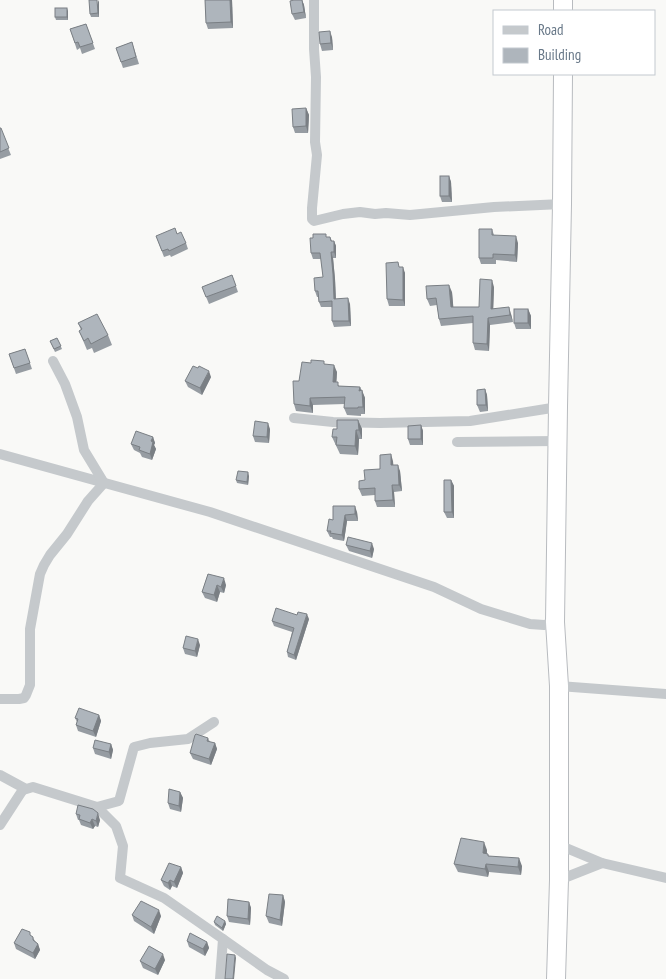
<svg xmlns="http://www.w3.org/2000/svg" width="666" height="979" font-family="'PT Sans Narrow',sans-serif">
  <rect width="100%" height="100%" fill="#f9f9f7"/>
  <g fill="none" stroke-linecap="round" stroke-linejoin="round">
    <g stroke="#b8bbbf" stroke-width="20">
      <g id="trunk">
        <path d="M 563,11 L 563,0"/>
        <path d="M 556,979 L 559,880 L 559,686 L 555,622 L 558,407 L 562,204 L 563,74"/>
      </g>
    </g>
    <g stroke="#c5c9cc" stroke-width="10">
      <path d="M 314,0 L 314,49 L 316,77 L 315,142 L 317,155 L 312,208 L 312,219 L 314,221 L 343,214 L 360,212 L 375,214 L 386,213 L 410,215 L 494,207 L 562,204"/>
      <path d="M 294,418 L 333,422 L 380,423 L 470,421 L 558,407"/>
      <path d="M 457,442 L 557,441"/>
      <path d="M 0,454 L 210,512 L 434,587 L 481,609 L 530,624 L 544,625 L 555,622"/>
      <path d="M 559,686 L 666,694"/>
      <path d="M 0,699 L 19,699 L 24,698 L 26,695 L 30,685 L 30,629 L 40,574 L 44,565 L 50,555 L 67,534 L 88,501 L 104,483 L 84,450 L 77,417 L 65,384 L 53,361"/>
      <path d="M 0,775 L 24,788 L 0,825"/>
      <path d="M 23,790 L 33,787 L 97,807 L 119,801 L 134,747 L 150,743 L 188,739 L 214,722"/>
      <path d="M 97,807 L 116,826 L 123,846 L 120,878 L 164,898 L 223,939 L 220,979"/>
      <path d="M 559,845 L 602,863 L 666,878"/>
      <path d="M 559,880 L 602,863"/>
      <path d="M 223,939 L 267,970 L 284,979"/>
    </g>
    <use href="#trunk" stroke="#fff" stroke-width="18"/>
  </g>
  <g fill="#969ca2">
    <path d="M 205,0 L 232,0 L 233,28 L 208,29 L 206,23 Z"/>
    <path d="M 302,0 L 304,5 L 306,18 L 295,20 L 292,14 Z"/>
    <path d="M 99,2 L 99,17 L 91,17 L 90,14 Z"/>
    <path d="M 68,11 L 68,20 L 56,20 L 55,17 Z"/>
    <path d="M 86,24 L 95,49 L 82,54 L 80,48 L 77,50 L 70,29 Z"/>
    <path d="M 332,37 L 333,50 L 322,51 L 320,44 Z"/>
    <path d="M 132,42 L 139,64 L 123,68 L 116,48 Z"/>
    <path d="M 306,108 L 309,115 L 308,133 L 295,133 L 293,127 Z"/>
    <path d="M 0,128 L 11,155 L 0,159 Z"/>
    <path d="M 449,176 L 451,182 L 452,202 L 442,202 L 440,196 Z"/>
    <path d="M 492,229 L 494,235 L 518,243 L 517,262 L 496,260 L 496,264 L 481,264 L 479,258 Z"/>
    <path d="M 177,234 L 186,243 L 188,249 L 171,257 L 170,255 L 164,257 L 156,236 Z"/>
    <path d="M 327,237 L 330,237 L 332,241 L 334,241 L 336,246 L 336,258 L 333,258 L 335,279 L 336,299 L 350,304 L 351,326 L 334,327 L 332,321 L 332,307 L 321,307 L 319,302 L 318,297 L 317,297 L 315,291 L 323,277 L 321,259 L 313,259 L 311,253 Z"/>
    <path d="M 400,267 L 405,273 L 405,306 L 389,306 L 387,299 Z"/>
    <path d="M 232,275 L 238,292 L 209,304 L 202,287 Z"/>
    <path d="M 494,287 L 493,309 L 511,314 L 513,322 L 490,325 L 489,351 L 475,350 L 473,343 L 473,323 L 441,326 L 439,319 L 437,305 L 430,306 L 427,299 L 452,292 L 453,307 L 479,307 Z"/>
    <path d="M 528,309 L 531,316 L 531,329 L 516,329 L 514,323 Z"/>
    <path d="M 78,323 L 108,335 L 112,345 L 94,353 L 92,348 L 87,350 L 79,331 L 81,330 Z"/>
    <path d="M 57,338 L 62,349 L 55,352 L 50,341 Z"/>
    <path d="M 25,349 L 32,369 L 16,374 L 9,354 Z"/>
    <path d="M 325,364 L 337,372 L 336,382 L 339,386 L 360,387 L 365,398 L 365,414 L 361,414 L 361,416 L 347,415 L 344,408 L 345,404 L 313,405 L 313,413 L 296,411 L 294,404 L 299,381 Z"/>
    <path d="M 211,377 L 202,395 L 188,387 L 185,381 Z"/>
    <path d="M 485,389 L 487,395 L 488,411 L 480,412 L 477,405 Z"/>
    <path d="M 358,420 L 362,429 L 362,439 L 359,439 L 358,455 L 340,454 L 332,437 Z"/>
    <path d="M 421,425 L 423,431 L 423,445 L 410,445 L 408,439 Z"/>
    <path d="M 270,429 L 269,443 L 255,442 L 253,436 Z"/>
    <path d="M 153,437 L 155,443 L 154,445 L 156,449 L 152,460 L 142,457 L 140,453 L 134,450 L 131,444 Z"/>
    <path d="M 393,461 L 393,465 L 400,471 L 402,491 L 394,492 L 395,507 L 377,507 L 375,501 L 375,495 L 362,496 L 359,489 L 380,469 Z"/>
    <path d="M 249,476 L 248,485 L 237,483 L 236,480 Z"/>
    <path d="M 451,480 L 454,486 L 454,518 L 447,518 L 444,512 Z"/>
    <path d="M 333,506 L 357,512 L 358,521 L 347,521 L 344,541 L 333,539 L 332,537 L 330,537 L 327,531 L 333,520 Z"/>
    <path d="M 346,545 L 374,549 L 372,558 L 349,551 Z"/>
    <path d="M 208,574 L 226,585 L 224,593 L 220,592 L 217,602 L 205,598 L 202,592 Z"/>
    <path d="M 309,619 L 296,660 L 288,657 L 287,652 L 292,632 L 274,626 L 272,621 Z"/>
    <path d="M 200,645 L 197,657 L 185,654 L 183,648 Z"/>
    <path d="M 99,715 L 101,721 L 96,737 L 78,731 L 76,725 L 77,722 L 75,718 Z"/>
    <path d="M 208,738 L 210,742 L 215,743 L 217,749 L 211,765 L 193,759 L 190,753 Z"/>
    <path d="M 111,744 L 113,750 L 111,759 L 95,754 L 93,748 Z"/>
    <path d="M 180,792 L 183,798 L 181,812 L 170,809 L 168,803 Z"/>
    <path d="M 76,814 L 100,820 L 98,827 L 95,826 L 93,829 L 81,825 L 79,820 L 78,820 Z"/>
    <path d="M 487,850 L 487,854 L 489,856 L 522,866 L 521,875 L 489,872 L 488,877 L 458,872 L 454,864 Z"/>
    <path d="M 181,867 L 183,873 L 177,888 L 172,886 L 170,890 L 164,886 L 161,880 Z"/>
    <path d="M 283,895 L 285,902 L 282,926 L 269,923 L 266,916 Z"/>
    <path d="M 249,902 L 251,908 L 250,925 L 229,922 L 227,916 Z"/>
    <path d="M 132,915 L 161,916 L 154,934 L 134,921 Z"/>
    <path d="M 225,921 L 226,924 L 223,931 L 215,925 L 214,922 Z"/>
    <path d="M 32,936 L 35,941 L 38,944 L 40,950 L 35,959 L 16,949 L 14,943 Z"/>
    <path d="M 187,941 L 207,942 L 209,948 L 205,956 L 189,947 Z"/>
    <path d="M 165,960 L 158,975 L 143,968 L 140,961 Z"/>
  </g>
  <g fill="#7a7f84">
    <path d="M 98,0 L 99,2 L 99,17 L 98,13 Z"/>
    <path d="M 230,0 L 232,0 L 233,28 L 231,22 Z"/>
    <path d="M 302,0 L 304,5 L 306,18 L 304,12 Z"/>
    <path d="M 67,8 L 68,11 L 68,20 L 67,17 Z"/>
    <path d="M 330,31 L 332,37 L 333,50 L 331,43 Z"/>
    <path d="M 306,108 L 309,115 L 308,133 L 306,126 Z"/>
    <path d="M 449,176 L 451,182 L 452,202 L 449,196 Z"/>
    <path d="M 516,236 L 518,243 L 517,262 L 515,255 Z"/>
    <path d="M 334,241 L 336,246 L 336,258 L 334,252 Z"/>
    <path d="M 331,252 L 333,258 L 335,279 L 336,304 L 334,299 Z"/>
    <path d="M 403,267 L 405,273 L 405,306 L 403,300 Z"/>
    <path d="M 492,280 L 494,287 L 493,316 L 491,309 Z"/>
    <path d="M 449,285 L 452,292 L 454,314 L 451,307 Z"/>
    <path d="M 348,298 L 350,304 L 351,326 L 349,321 Z"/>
    <path d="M 509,307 L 511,314 L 513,322 L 510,315 Z"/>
    <path d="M 528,309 L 531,316 L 531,329 L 528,323 Z"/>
    <path d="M 488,318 L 490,325 L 489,351 L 487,344 Z"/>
    <path d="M 334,365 L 337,372 L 336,390 L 333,382 Z"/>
    <path d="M 209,371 L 211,377 L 202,395 L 200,388 Z"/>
    <path d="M 360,387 L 362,394 L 362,390 L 365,398 L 365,414 L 359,391 Z"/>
    <path d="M 485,389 L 487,395 L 488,411 L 486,405 Z"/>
    <path d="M 310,398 L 313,405 L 313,413 L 310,406 Z"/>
    <path d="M 358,420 L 362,429 L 362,439 L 359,430 Z"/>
    <path d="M 268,423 L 270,429 L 269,443 L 267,437 Z"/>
    <path d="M 421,425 L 423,431 L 423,445 L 421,439 Z"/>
    <path d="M 356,430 L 359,439 L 358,455 L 355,446 Z"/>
    <path d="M 153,437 L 155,443 L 154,445 L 156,449 L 152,460 L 150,454 L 151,441 Z"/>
    <path d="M 391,454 L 393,461 L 394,472 L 391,465 Z"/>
    <path d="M 398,465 L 400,471 L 402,491 L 399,485 Z"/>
    <path d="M 248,472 L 249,476 L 248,485 L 247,482 Z"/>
    <path d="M 451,480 L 454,486 L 454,518 L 452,512 Z"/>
    <path d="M 392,485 L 394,492 L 395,507 L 393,500 Z"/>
    <path d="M 355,506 L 357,512 L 358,521 L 355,514 Z"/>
    <path d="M 345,515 L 347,521 L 344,541 L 342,535 Z"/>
    <path d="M 372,543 L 374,549 L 372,558 L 370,551 Z"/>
    <path d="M 224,578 L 226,585 L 224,593 L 221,587 Z"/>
    <path d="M 217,585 L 220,592 L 217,602 L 214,595 Z"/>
    <path d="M 307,614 L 309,619 L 296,660 L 294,655 Z"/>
    <path d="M 198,639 L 200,645 L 197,657 L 195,651 Z"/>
    <path d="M 99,715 L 101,721 L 96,737 L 93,731 Z"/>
    <path d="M 215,743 L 217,749 L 211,765 L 209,759 Z"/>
    <path d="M 111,744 L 113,750 L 111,759 L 109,752 Z"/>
    <path d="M 180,792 L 183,798 L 181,812 L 179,806 Z"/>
    <path d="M 98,813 L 100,820 L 98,827 L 96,821 Z"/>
    <path d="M 92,819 L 95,826 L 93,829 L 90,823 Z"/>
    <path d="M 484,842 L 487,850 L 486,861 L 483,853 Z"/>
    <path d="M 519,858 L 522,866 L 521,875 L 518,867 Z"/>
    <path d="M 486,864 L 489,872 L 488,877 L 485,869 Z"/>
    <path d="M 181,867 L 183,873 L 177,888 L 174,882 Z"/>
    <path d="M 170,880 L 172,886 L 170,890 L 168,883 Z"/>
    <path d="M 283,895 L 285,902 L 282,926 L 280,920 Z"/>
    <path d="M 249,902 L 251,908 L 250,925 L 248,919 Z"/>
    <path d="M 159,910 L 161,916 L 154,934 L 151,927 Z"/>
    <path d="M 225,921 L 226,924 L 223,931 L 222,928 Z"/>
    <path d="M 207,942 L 209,948 L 205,956 L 203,949 Z"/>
    <path d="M 38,944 L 40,950 L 35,959 L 33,953 Z"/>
    <path d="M 163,954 L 165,960 L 158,975 L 155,969 Z"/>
    <path d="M 235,955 L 236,958 L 234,979 L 233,979 Z"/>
  </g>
  <g fill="#aeb5bc" stroke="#7a7f84">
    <path d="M 89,0 L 97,0 L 98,13 L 90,14 Z"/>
    <path d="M 205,0 L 230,0 L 231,22 L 206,23 Z"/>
    <path d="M 294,0 L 302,0 L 304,12 L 292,14 L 290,1 Z"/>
    <rect x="55" y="8" width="12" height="9"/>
    <path d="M 86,24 L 93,43 L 80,47 L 78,42 L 75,43 L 70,29 Z"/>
    <path d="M 330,31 L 331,43 L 320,44 L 319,32 Z"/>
    <path d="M 132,42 L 136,57 L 121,62 L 116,48 Z"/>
    <path d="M 306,108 L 306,126 L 293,127 L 292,109 Z"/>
    <path d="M 0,128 L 1,128 L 9,148 L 0,152 Z"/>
    <rect x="440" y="176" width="9" height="20"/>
    <path d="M 175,228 L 177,234 L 181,232 L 186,243 L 169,251 L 168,249 L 162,251 L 156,236 Z"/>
    <path d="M 479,229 L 492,229 L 492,235 L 516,236 L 515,255 L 493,254 L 493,258 L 479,258 Z"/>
    <path d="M 313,234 L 326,234 L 326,237 L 330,237 L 331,241 L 334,241 L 334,252 L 331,252 L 333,274 L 334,299 L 348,298 L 349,321 L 332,321 L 332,301 L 319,302 L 318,291 L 315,291 L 314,278 L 323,277 L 320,253 L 311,253 L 310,238 L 313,238 Z"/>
    <path d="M 398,262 L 399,267 L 403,267 L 403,300 L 387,299 L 386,263 Z"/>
    <path d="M 232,275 L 236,286 L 206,297 L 202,287 Z"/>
    <path d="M 480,279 L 492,280 L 491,309 L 509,307 L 510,315 L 488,318 L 487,344 L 473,343 L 473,316 L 439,319 L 436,298 L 427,299 L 426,286 L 449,285 L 451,307 L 479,307 Z"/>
    <rect x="514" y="309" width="14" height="14"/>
    <path d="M 97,314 L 108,335 L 91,344 L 88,338 L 84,341 L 79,331 L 82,329 L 78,323 Z"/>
    <path d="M 57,338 L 61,346 L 54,349 L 50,341 Z"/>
    <path d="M 25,349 L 30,363 L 14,368 L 9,354 Z"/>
    <path d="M 311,360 L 324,361 L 324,364 L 334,365 L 333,382 L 338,382 L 338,386 L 360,387 L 359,391 L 362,390 L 363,407 L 358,407 L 358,408 L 344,408 L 345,397 L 310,398 L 310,406 L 294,404 L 293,381 L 299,381 L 302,362 L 311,363 Z"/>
    <path d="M 193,366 L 198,368 L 199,366 L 209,371 L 200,388 L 185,381 Z"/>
    <path d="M 485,389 L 486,405 L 477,405 L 477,390 Z"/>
    <path d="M 337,420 L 358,420 L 359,430 L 356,430 L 355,446 L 336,445 L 337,437 L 332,437 L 333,429 L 337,429 Z"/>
    <path d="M 255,421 L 268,423 L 267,437 L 253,436 Z"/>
    <path d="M 421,425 L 421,439 L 408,439 L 408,426 Z"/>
    <path d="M 136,431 L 153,437 L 151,441 L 153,442 L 150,454 L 139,450 L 140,447 L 131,444 Z"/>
    <path d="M 391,454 L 391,465 L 398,465 L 399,485 L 392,485 L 393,500 L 375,501 L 375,488 L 359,489 L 359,481 L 365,480 L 364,470 L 380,469 L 380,455 Z"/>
    <path d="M 238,471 L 248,472 L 247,482 L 236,480 Z"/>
    <path d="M 444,480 L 451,480 L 452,512 L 444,512 Z"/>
    <path d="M 333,506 L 355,506 L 355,514 L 345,515 L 342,535 L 330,533 L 331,531 L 327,531 L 329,519 L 333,520 Z"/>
    <path d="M 348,537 L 372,543 L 370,551 L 346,545 Z"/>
    <path d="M 208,574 L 224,578 L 221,587 L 217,585 L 214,595 L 202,592 Z"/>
    <path d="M 276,608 L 297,615 L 298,612 L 307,614 L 294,655 L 287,652 L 294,628 L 272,621 Z"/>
    <path d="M 186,636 L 198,639 L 195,651 L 183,648 Z"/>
    <path d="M 79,708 L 99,715 L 93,731 L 76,725 L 78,719 L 75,718 Z"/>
    <path d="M 196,734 L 208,738 L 207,741 L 215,743 L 209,759 L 190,753 L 195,735 Z"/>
    <path d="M 95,740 L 111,744 L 109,752 L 93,748 Z"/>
    <path d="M 169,789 L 180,792 L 179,806 L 168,803 Z"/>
    <path d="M 78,805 L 93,809 L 98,813 L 96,821 L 92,819 L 90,823 L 79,819 L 80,815 L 76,814 Z"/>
    <path d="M 461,838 L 484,842 L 483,853 L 488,854 L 488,856 L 519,858 L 518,867 L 486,864 L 485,869 L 454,864 Z"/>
    <path d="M 169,863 L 181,867 L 174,882 L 170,880 L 168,883 L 161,880 Z"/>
    <path d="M 269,894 L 283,895 L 280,920 L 266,916 Z"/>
    <path d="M 228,899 L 249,902 L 248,919 L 227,916 Z"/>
    <path d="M 141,901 L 159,910 L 151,927 L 132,915 Z"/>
    <path d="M 217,916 L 225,921 L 222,928 L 214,922 Z"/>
    <path d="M 22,929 L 30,932 L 30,935 L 33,937 L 33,940 L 38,944 L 33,953 L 14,943 Z"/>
    <path d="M 190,933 L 207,942 L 203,949 L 187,941 Z"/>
    <path d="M 149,946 L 163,954 L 155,969 L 140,961 Z"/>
    <path d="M 227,954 L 235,955 L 233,979 L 225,979 Z"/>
  </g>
  <rect x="493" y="10" width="162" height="65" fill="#ffffff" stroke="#c3c9cf"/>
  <rect x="503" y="26" width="25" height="8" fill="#c5c9cc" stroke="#c3c9cf"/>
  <text x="538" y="35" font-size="15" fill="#687888">Road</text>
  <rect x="503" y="48" width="25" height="15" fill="#aeb5bc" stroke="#c3c9cf"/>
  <text x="538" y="60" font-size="15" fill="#687888">Building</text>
</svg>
